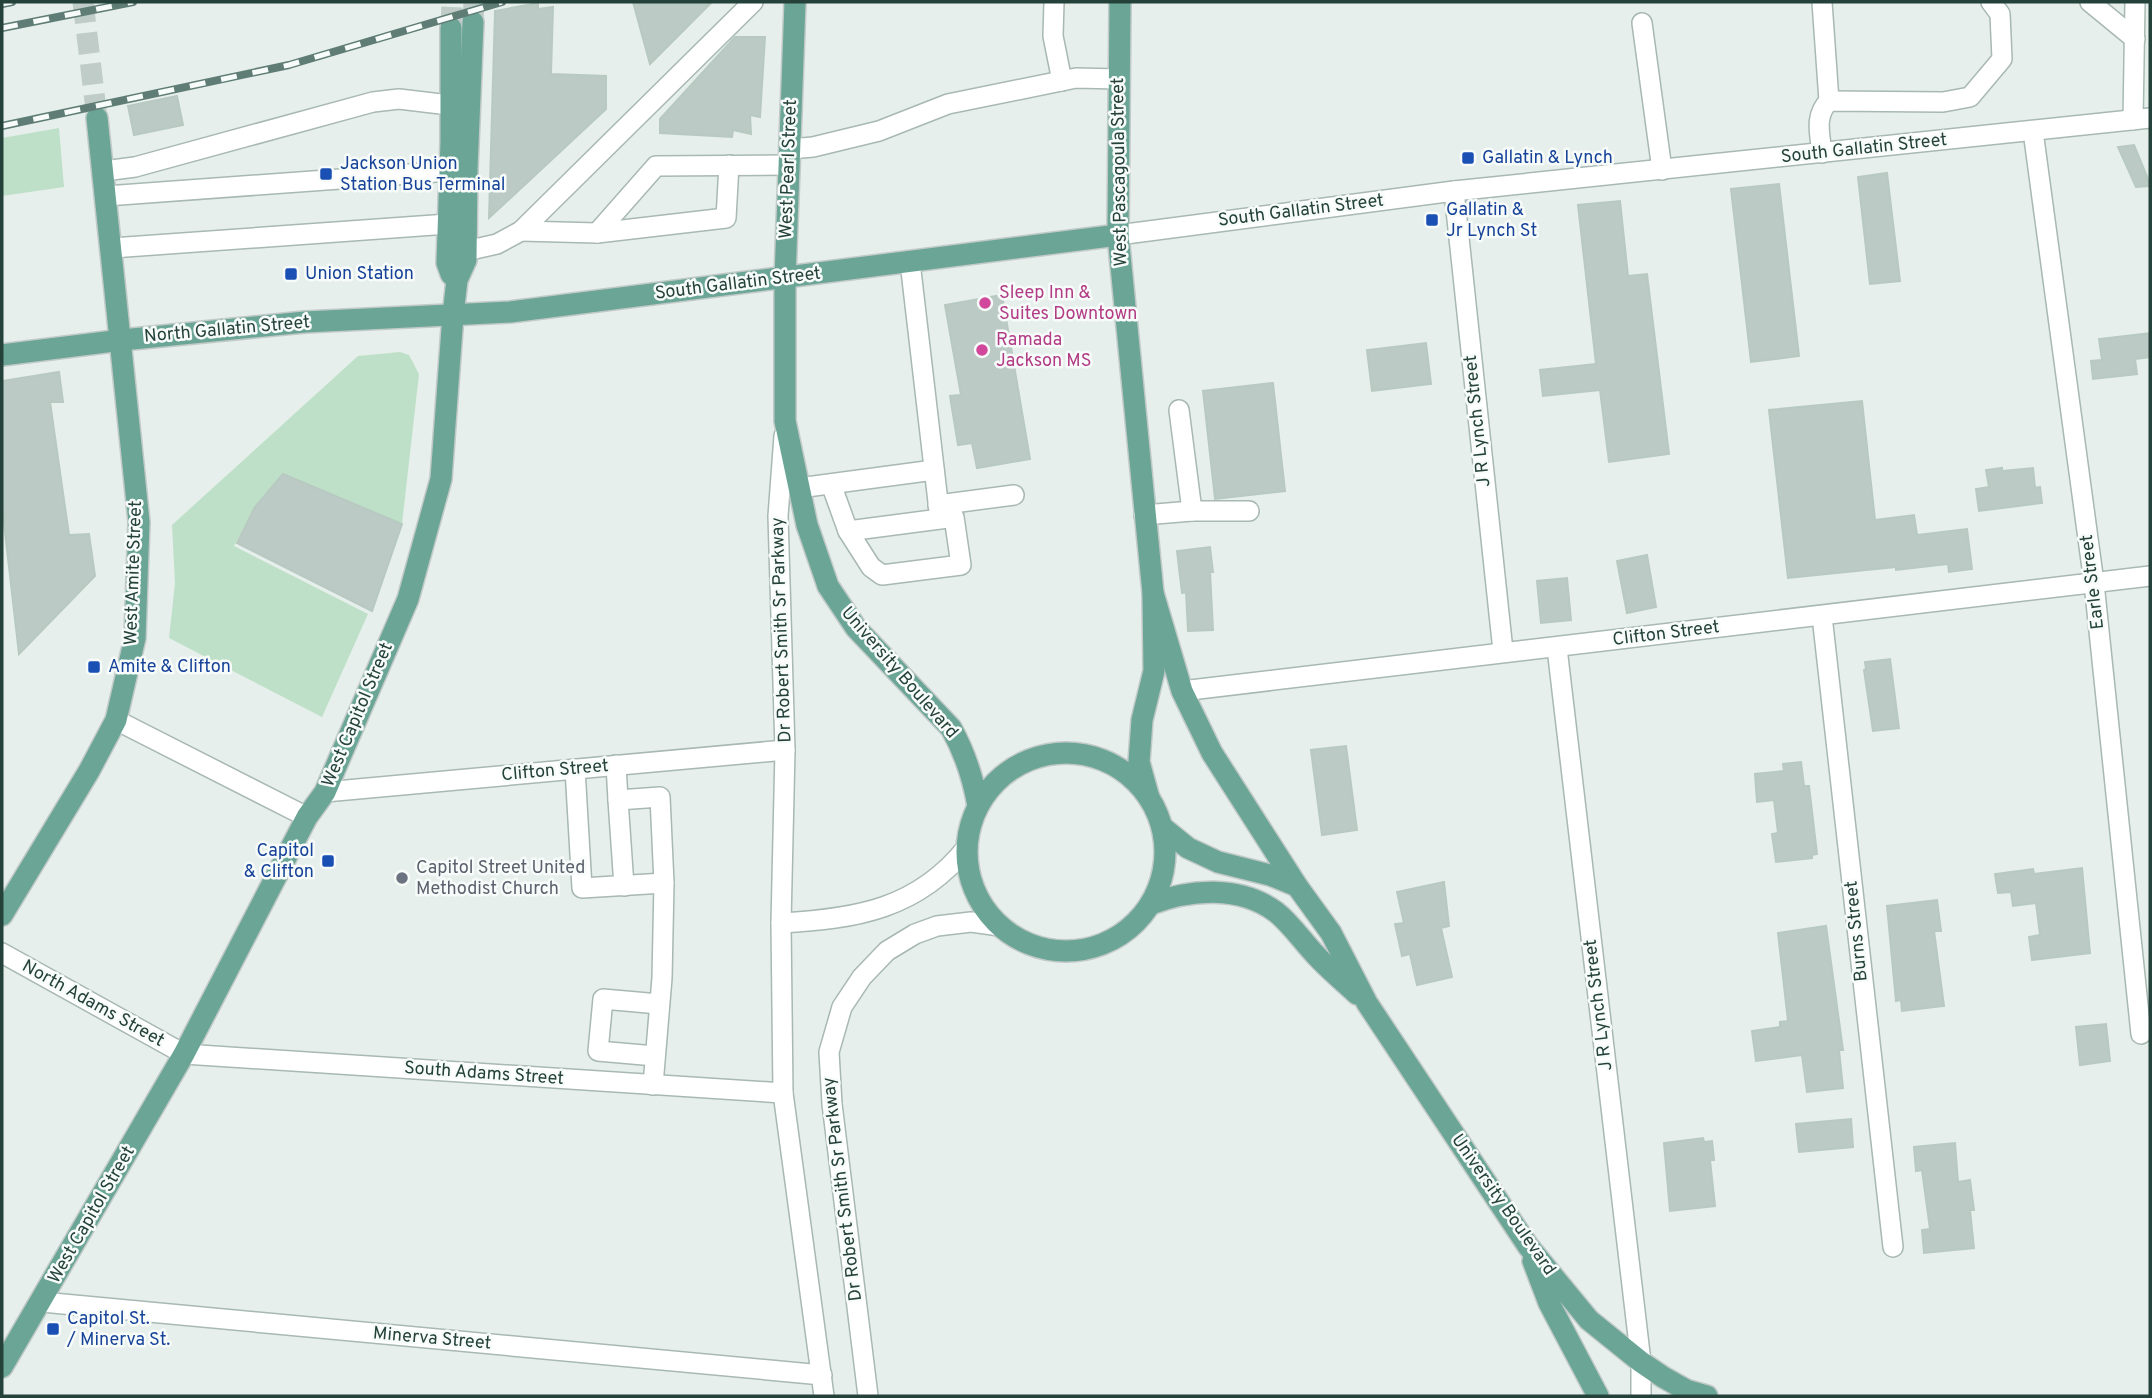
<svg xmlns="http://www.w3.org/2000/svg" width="2152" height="1398" font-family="Overpass,sans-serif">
  <rect width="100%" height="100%" fill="#e6efeb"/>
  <g fill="#bfe0c8">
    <path d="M 59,128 L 64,187 L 2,196 L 2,138 Z"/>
    <path d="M 400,352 L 409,355 L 419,374 L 402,524 L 283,474 L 255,507 L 234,546 L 368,614 L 322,717 L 169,638 L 175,583 L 172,525 L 358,356 Z"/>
  </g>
  <g fill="#bbcac4" stroke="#b8c9c2" stroke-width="2">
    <path d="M 633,2 L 712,2 L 650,64 Z"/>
    <path d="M 538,3 L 538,9 L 553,7 L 551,74 L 606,76 L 606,109 L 489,218 L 495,11 Z"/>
    <path d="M 735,37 L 765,37 L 760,117 L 750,115 L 751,134 L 733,130 L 732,137 L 660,133 L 660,119 Z"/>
    <path d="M 177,96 L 183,125 L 134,135 L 128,106 Z"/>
    <path d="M 2134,145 L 2150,184 L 2150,186 L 2136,187 L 2118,147 Z"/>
    <path d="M 1887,173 L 1900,281 L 1870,284 L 1858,177 Z"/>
    <path d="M 1779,184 L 1799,356 L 1751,362 L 1731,189 Z"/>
    <path d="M 1620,201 L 1628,276 L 1647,274 L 1669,454 L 1609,462 L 1600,390 L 1543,396 L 1540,370 L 1596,364 L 1578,205 Z"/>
    <path d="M 1002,295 L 1030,459 L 977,468 L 972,443 L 958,445 L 950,396 L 961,395 L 945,305 Z"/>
    <path d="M 2150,333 L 2150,357 L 2135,359 L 2137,374 L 2093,379 L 2091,361 L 2102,360 L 2099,339 Z"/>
    <path d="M 1426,343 L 1431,384 L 1372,391 L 1367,350 Z"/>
    <path d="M 59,372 L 63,402 L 50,402 L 69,535 L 89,534 L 95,576 L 19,654 L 2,506 L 2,381 Z"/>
    <path d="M 1273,383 L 1285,491 L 1215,499 L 1203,391 Z"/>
    <path d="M 1862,401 L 1875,520 L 1914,515 L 1917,535 L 1967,529 L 1972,569 L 1949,572 L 1948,564 L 1896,570 L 1896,567 L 1788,578 L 1769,410 Z"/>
    <path d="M 2002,468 L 2002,471 L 2033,468 L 2035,488 L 2040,487 L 2042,503 L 1979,511 L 1976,489 L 1989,487 L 1986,470 Z"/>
    <path d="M 283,474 L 402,524 L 372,611 L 237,543 L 255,507 Z"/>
    <path d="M 1210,547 L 1213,572 L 1210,572 L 1213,630 L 1188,631 L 1186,592 L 1182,593 L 1177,551 Z"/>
    <path d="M 1647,555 L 1656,607 L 1627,613 L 1617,561 Z"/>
    <path d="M 1567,578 L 1571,620 L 1541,623 L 1537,581 Z"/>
    <path d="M 1890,659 L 1899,728 L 1873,731 L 1864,670 L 1866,669 L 1865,662 Z"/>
    <path d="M 1346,746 L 1357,830 L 1322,835 L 1311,750 Z"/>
    <path d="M 1801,762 L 1804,786 L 1809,786 L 1817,854 L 1812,855 L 1812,858 L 1776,862 L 1772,834 L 1778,833 L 1774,800 L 1757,802 L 1755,774 L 1784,771 L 1783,764 Z"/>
    <path d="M 2082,868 L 2090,953 L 2032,960 L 2029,937 L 2040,935 L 2036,903 L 2013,906 L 2011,892 L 1998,893 L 1995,874 L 2033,869 L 2034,874 Z"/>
    <path d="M 1444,882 L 1449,926 L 1441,928 L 1452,977 L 1417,985 L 1410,954 L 1402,956 L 1395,924 L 1404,923 L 1397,892 Z"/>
    <path d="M 1937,900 L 1941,931 L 1934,931 L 1944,1006 L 1902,1011 L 1901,1000 L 1896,1001 L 1887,906 Z"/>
    <path d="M 1826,926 L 1843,1050 L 1839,1050 L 1843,1088 L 1807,1092 L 1802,1055 L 1756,1061 L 1752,1031 L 1780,1027 L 1780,1022 L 1788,1021 L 1778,933 Z"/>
    <path d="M 2106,1024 L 2110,1061 L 2080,1065 L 2076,1027 Z"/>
    <path d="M 1851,1119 L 1853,1147 L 1799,1152 L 1796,1124 Z"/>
    <path d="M 1703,1138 L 1704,1142 L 1712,1141 L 1714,1160 L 1710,1160 L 1715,1206 L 1670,1211 L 1664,1143 Z"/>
    <path d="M 1955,1143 L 1958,1182 L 1970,1180 L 1974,1210 L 1970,1210 L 1974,1248 L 1924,1253 L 1922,1230 L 1930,1229 L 1922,1170 L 1916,1171 L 1914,1147 Z"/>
  </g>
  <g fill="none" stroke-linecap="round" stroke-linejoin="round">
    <g stroke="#bfccc8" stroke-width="21" stroke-dasharray="21 10" stroke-linecap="butt">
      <path d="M 83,2 L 97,118"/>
      <path d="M 473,22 L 474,2"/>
      <path d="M 451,28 L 452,2"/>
    </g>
    <g stroke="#a8b8b2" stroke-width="22">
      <g id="minor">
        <path d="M 1054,2 L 1053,36 L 1062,81"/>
        <path d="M 1822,2 L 1829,101"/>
        <path d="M 2090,2 L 2135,39"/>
        <path d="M 1642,23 L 1662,170"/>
        <path d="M 2133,120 L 2135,2"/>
        <path d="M 2033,131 L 2094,583 L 2141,1034"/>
        <path d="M 790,149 L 813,147 L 879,131 L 948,104 L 1076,78 L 1119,79"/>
        <path d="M 1822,153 C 1820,134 1814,116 1829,101 L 1943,102 L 1970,97 L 2002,59 L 2000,14 L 1991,2"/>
        <path d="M 104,171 L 135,167 L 373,102 L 399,99 L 466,107"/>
        <path d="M 1454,191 L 1503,651"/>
        <path d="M 106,196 L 450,171"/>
        <path d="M 521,231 L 597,233 L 656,166 L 789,165"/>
        <path d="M 597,233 L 726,218 L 729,165"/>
        <path d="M 1118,235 L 1454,191 L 2150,118"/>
        <path d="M 112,248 L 448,224"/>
        <path d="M 466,251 L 497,244 L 521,231 L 753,2"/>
        <path d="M 910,262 L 940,519 L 848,531 L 871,567 L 882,575 L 961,565 L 954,517 L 940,519"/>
        <path d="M 784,436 L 778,516 L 785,750 L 781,923 L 783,1093 L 824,1396"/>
        <path d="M 831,484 L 848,531"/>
        <path d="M 799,488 L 934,470"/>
        <path d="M 938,505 L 1014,495"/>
        <path d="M 1192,511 L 1249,511"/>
        <path d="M 1144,515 L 1192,511 L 1179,410"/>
        <path d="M 1822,616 L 1893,1247"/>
        <path d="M 1557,648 L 1641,1362 L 1641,1396"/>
        <path d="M 1182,691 L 2150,576"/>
        <path d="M 116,720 L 307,817"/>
        <path d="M 616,765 L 618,800 L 660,797 L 664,883"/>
        <path d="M 575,769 L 582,888 L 664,883 L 662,978 L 653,1085"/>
        <path d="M 325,792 L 785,750"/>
        <path d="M 618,800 L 624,886"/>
        <path d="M 781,923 C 856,919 918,909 967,847"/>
        <path d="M 2,953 L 184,1054 L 783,1093"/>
        <path d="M 655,1056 L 598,1051 L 603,999 L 659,1004"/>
        <path d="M 42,1302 L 822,1375"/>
        <path d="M 868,1396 L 832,1104 L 829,1052 L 842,1007 L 862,977 L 887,951 L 915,934 L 937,926 L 971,922 L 1000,926"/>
      </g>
    </g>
    <g stroke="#c2cac8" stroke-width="24">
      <g id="major">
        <path d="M 795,2 L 785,279 L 785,421 L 807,525 L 828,586 L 856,628 L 951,728 C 965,753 973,777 978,806"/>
        <path d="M 1120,2 L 1118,235 L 1153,593 L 1154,671 L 1142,720 L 1139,762 L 1149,798"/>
        <path d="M 451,28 L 451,142 L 447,263 L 451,274 L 457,280"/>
        <path d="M 2,355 L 122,340 L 305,322 L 510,312 L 1118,235"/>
        <path d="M 1153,593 L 1182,691 L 1212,753 L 1297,886 L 1331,933 L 1367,1003 L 1528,1246 L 1589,1320 L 1641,1362 L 1663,1377 L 1686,1390 L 1707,1396"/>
        <circle cx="1066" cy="852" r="99"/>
        <path d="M 1162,827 L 1188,848 L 1218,862 L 1270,875 L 1297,886"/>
        <path d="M 1151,904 C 1190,889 1240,885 1276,912 C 1290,923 1301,939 1313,952 C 1326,967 1342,980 1357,994"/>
        <path d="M 2,915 L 89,771 L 116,720 L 135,638 L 139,522 L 97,118"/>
        <path d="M 1533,1261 L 1549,1303 L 1598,1396"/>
        <path d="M 2,1367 L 184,1054 L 307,817 L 325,792 L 408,599 L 441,479 L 453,315 L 457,280 L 466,260 L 467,169 L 473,22"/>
      </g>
    </g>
    <use href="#minor" stroke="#fff" stroke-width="19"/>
    <use href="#major" stroke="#6aa596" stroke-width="21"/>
    <g stroke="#5f7d75" stroke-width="8">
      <g id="rail">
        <path d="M 2,4 L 12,2"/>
        <path d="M 2,28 L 133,2"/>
        <path d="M 2,126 L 289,65 L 502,2"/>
      </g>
    </g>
    <use href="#rail" stroke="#f7fbf9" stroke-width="5" stroke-dasharray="16" stroke-linecap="butt"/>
  </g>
  <g fill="#1a4fb4" stroke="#f7fbf9" stroke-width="2.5">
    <rect x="1461" y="151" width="14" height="14" rx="3.5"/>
    <rect x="319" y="167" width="14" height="14" rx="3.5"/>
    <rect x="1425" y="213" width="14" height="14" rx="3.5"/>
    <rect x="284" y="267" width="14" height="14" rx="3.5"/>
    <rect x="87" y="660" width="14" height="14" rx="3.5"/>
    <rect x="321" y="854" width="14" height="14" rx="3.5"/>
    <rect x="46" y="1322" width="14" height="14" rx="3.5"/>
  </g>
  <g fill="#d1479c" stroke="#f7fbf9" stroke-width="2.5">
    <circle cx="985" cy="303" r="7"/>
    <circle cx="982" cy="350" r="7"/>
  </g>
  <circle fill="#6b7280" stroke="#f7fbf9" stroke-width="2.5" cx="402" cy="878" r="7"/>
  <g text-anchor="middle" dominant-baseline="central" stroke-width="5" stroke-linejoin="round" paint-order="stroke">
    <g font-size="18" fill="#24423a" stroke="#f7fbf9">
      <text transform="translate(1864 149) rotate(-6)">South Gallatin Street</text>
      <text transform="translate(789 169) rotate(-88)">West Pearl Street</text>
      <text transform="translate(1120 172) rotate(-91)">West Pascagoula Street</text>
      <text transform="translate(1301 211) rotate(-7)">South Gallatin Street</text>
      <text transform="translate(738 284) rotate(-7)">South Gallatin Street</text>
      <text transform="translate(227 330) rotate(-5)">North Gallatin Street</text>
      <text transform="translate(1478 421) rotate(-96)">J R Lynch Street</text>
      <text transform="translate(134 573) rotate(-88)">West Amite Street</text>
      <text transform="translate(2093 582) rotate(-97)">Earle Street</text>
      <text transform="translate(782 630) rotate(-92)">Dr Robert Smith Sr Parkway</text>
      <text transform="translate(1666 634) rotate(-7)">Clifton Street</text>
      <text transform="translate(899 673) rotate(49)">University Boulevard</text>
      <text transform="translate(358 715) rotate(-67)">West Capitol Street</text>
      <text transform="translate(555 771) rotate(-5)">Clifton Street</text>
      <text transform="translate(1857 931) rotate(-96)">Burns Street</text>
      <text transform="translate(93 1004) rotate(29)">North Adams Street</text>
      <text transform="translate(1599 1005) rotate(-97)">J R Lynch Street</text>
      <text transform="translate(484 1074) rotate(4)">South Adams Street</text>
      <text transform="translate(843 1189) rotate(-97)">Dr Robert Smith Sr Parkway</text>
      <text transform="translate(1503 1205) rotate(55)">University Boulevard</text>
      <text transform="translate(92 1215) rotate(-60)">West Capitol Street</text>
      <text transform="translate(432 1339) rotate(5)">Minerva Street</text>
    </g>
    <g font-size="18" fill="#164399" stroke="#f7fbf9" text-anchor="start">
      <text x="1482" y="158">Gallatin &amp; Lynch</text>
      <text x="340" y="164">Jackson Union<tspan x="340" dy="21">Station Bus Terminal</tspan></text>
      <text x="1446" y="210">Gallatin &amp;<tspan x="1446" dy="21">Jr Lynch St</tspan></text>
      <text x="305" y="274">Union Station</text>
      <text x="108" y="667">Amite &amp; Clifton</text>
      <text x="314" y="851" text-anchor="end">Capitol<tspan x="314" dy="21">&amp; Clifton</tspan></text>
      <text x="67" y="1319">Capitol St.<tspan x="67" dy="21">/ Minerva St.</tspan></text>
    </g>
    <g font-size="18" fill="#b23c85" stroke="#f7fbf9" text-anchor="start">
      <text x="999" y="293">Sleep Inn &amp;<tspan x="999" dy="21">Suites Downtown</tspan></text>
      <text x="996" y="340">Ramada<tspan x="996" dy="21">Jackson MS</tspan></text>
    </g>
    <g font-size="18" fill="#5b616d" stroke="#f7fbf9" text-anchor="start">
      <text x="416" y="868">Capitol Street United<tspan x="416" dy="21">Methodist Church</tspan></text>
    </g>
  </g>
  <rect width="2152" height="1398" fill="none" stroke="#24423a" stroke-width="7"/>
</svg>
